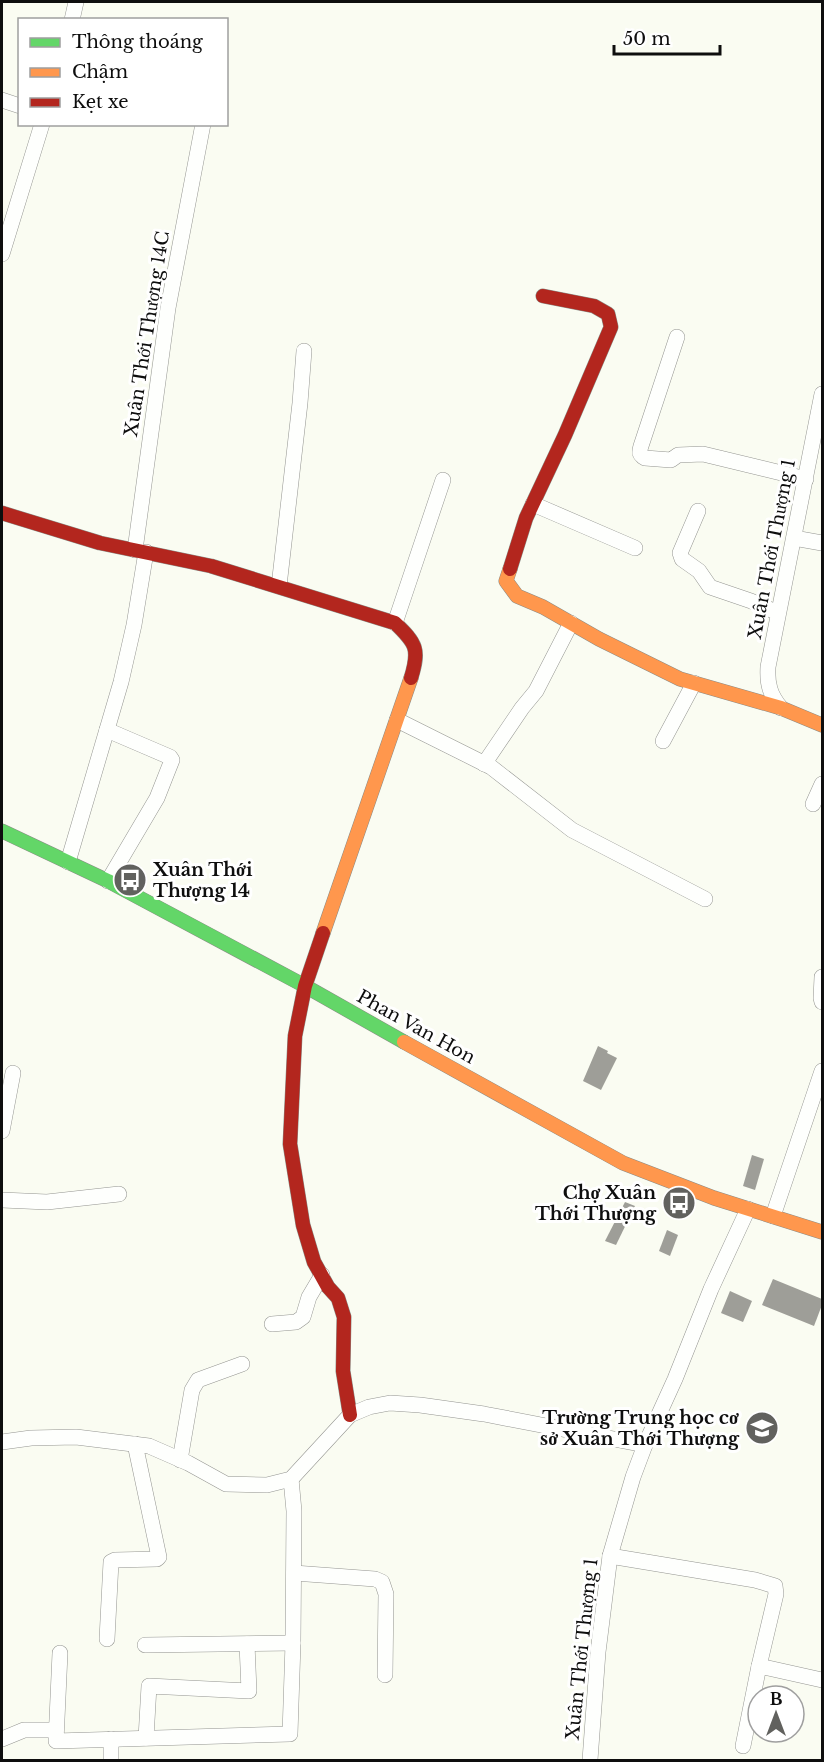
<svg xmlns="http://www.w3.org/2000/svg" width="824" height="1762" font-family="'Libre Baskerville',serif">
  <rect width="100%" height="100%" fill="#fafcf2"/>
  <g fill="#9e9e98">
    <path d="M 598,1046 L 608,1051 L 607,1053 L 617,1058 L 601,1090 L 583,1081 Z"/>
    <path d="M 752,1155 L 764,1159 L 755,1190 L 743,1186 Z"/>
    <path d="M 625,1202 L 635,1206 L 616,1245 L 605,1241 Z"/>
    <path d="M 667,1230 L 678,1235 L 670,1256 L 659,1251 Z"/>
    <path d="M 773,1279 L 822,1299 L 822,1305 L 814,1326 L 762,1305 Z"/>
    <path d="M 730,1291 L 752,1301 L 743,1322 L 721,1313 Z"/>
  </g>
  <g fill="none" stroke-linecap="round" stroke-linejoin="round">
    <g stroke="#949591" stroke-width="16">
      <g id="street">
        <path d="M 72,20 L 76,2"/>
        <path d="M 2,100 L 20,106"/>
        <path d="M 2,254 L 42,124"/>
        <path d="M 677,337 L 641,446 C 639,452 639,455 645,458 L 671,460 L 678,455 L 703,454 L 806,479"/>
        <path d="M 533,504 L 635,548"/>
        <path d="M 698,511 L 680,553 L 682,559 L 699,571 L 710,587 L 751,601 L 778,613"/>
        <path d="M 794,538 L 822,543"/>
        <path d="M 135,550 L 168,308 L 203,124"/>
        <path d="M 279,586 L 300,403 L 304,351"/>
        <path d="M 395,623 L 443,480"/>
        <path d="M 781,708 C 770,695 767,684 768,667 L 822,394"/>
        <path d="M 397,720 L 491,767 L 572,830 L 705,899"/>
        <path d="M 107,730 L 170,757 L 172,760 L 157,798 L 108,881"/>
        <path d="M 663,741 L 694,683"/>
        <path d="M 484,764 L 522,708 L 536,691 L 571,623"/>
        <path d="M 813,804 L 822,784"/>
        <path d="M 68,862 L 121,682 L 134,625 L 146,552"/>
        <path d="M 822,977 L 821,998 L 822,1002"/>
        <path d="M 2,1131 L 13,1073"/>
        <path d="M 2,1200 L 47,1202 L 119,1194"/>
        <path d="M 773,1216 L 822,1071"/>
        <path d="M 272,1324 L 296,1322 L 303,1317 L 309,1297 L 322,1275"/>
        <path d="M 2,1442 L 31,1438 L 76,1437 L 149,1446 L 188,1463 L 226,1484 L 267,1485 L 291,1479 L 350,1415 L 369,1407 L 390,1403 L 420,1405 L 484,1414 L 645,1445"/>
        <path d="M 180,1460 L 192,1390 L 198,1380 L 242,1364"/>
        <path d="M 610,1556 L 755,1580 L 775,1586 L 776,1594 L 759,1666 L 822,1680"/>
        <path d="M 294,1573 L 375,1579 L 382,1582 L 386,1594 L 385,1675"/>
        <path d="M 107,1639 L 111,1562 L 115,1560 L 157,1559 L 159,1557 L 135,1444"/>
        <path d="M 145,1645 L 293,1643"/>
        <path d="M 60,1653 L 56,1741 L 290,1734 L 293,1643 L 294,1511 L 291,1479"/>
        <path d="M 146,1738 L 149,1686 L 249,1691 L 247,1644"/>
        <path d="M 2,1739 L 24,1730 L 56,1730"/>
        <path d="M 743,1746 L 759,1666"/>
        <path d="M 111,1760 L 111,1739"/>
        <path d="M 590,1760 L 598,1652 L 610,1556 L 633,1477 L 645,1445 L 675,1379 L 711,1289 L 748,1209"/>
      </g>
    </g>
    <g stroke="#8b8c87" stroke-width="15">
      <path id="fast" d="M 2,831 L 108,881 L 305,986 L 404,1042"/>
    </g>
    <g stroke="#8b8c87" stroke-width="15">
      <g id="slow">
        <path d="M 510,569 L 506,581 L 517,596 L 543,607 L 599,639 L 680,679 L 781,708 L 822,725"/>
        <path d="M 323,933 L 411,678"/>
        <path d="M 404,1042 L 623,1163 L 714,1198 L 822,1232"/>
      </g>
    </g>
    <g stroke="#8b8c87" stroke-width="15">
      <g id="jam">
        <path d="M 2,513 L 100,543 L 211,566 L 395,623 C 416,643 420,649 411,678"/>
        <path d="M 510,569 L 526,518 L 565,435 L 611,327 L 608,314 L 594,306 L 543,296"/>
        <path d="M 323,933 L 305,986 L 295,1036 L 290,1144 L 303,1225 L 314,1262 L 328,1287 L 338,1298 L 344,1317 L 343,1371 L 350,1415"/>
      </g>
    </g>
    <use href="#street" stroke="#fefffd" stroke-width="15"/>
    <use href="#fast" stroke="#63d668" stroke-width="14"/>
    <use href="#slow" stroke="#ff974d" stroke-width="14"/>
    <use href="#jam" stroke="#b3261e" stroke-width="14"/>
  </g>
  <defs>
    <g id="bus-disc" transform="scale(1.725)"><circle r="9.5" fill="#61615e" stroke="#fff"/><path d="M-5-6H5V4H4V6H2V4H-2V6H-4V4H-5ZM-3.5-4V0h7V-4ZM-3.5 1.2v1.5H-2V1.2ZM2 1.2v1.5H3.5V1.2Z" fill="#fff"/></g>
    <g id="school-disc" transform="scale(1.725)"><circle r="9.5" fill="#61615e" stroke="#fff"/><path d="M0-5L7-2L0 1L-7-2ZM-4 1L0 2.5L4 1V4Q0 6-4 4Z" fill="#fff"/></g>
  </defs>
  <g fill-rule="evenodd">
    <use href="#bus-disc" x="130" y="880"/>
    <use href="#bus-disc" x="679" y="1203"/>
    <use href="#school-disc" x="762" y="1428"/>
  </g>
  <g text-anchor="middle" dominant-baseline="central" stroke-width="6" stroke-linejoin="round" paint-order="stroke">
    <g font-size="18" fill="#0e0e0e" stroke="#fff">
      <text transform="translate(147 334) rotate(-81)">Xuân Thới Thượng 14C</text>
      <text transform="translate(772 549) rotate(-79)">Xuân Thới Thượng 1</text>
      <text transform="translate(416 1027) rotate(29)">Phan Van Hon</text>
      <text transform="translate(582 1649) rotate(-84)">Xuân Thới Thượng 1</text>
    </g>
    <g font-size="18" font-weight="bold" fill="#0e0e0e" stroke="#fff" text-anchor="end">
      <text x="153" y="870" text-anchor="start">Xuân Thới<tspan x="153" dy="21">Thượng 14</tspan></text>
      <text x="656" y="1193">Chợ Xuân<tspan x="656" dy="21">Thới Thượng</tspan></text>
      <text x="739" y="1418">Trường Trung học cơ<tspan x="739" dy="21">sở Xuân Thới Thượng</tspan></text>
    </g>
  </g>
  <rect width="824" height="1762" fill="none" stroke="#0e0e0e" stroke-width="6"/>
  <rect x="18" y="18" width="210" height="108" fill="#ffffff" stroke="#9f9f9f" stroke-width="1.5"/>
  <rect x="30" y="38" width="30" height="9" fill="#63d668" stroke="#9f9f9f" stroke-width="1.5"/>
  <text x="72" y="48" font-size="18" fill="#0e0e0e">Thông thoáng</text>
  <rect x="30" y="68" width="30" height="9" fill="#ff974d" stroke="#9f9f9f" stroke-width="1.5"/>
  <text x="72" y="78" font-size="18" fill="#0e0e0e">Chậm</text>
  <rect x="30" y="98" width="30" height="9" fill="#b3261e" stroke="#9f9f9f" stroke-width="1.5"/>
  <text x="72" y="108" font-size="18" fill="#0e0e0e">Kẹt xe</text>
  <g transform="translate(776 1714)"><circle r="28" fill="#ffffff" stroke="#9f9f9f" stroke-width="1.5"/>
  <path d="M0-4.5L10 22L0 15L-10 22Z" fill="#61615e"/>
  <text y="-9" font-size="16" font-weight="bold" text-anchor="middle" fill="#0e0e0e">B</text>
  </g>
  <path d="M614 45v9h106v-9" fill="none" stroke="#0e0e0e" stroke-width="3"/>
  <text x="623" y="45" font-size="18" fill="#0e0e0e" stroke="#ffffff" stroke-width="4.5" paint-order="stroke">50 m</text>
</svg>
